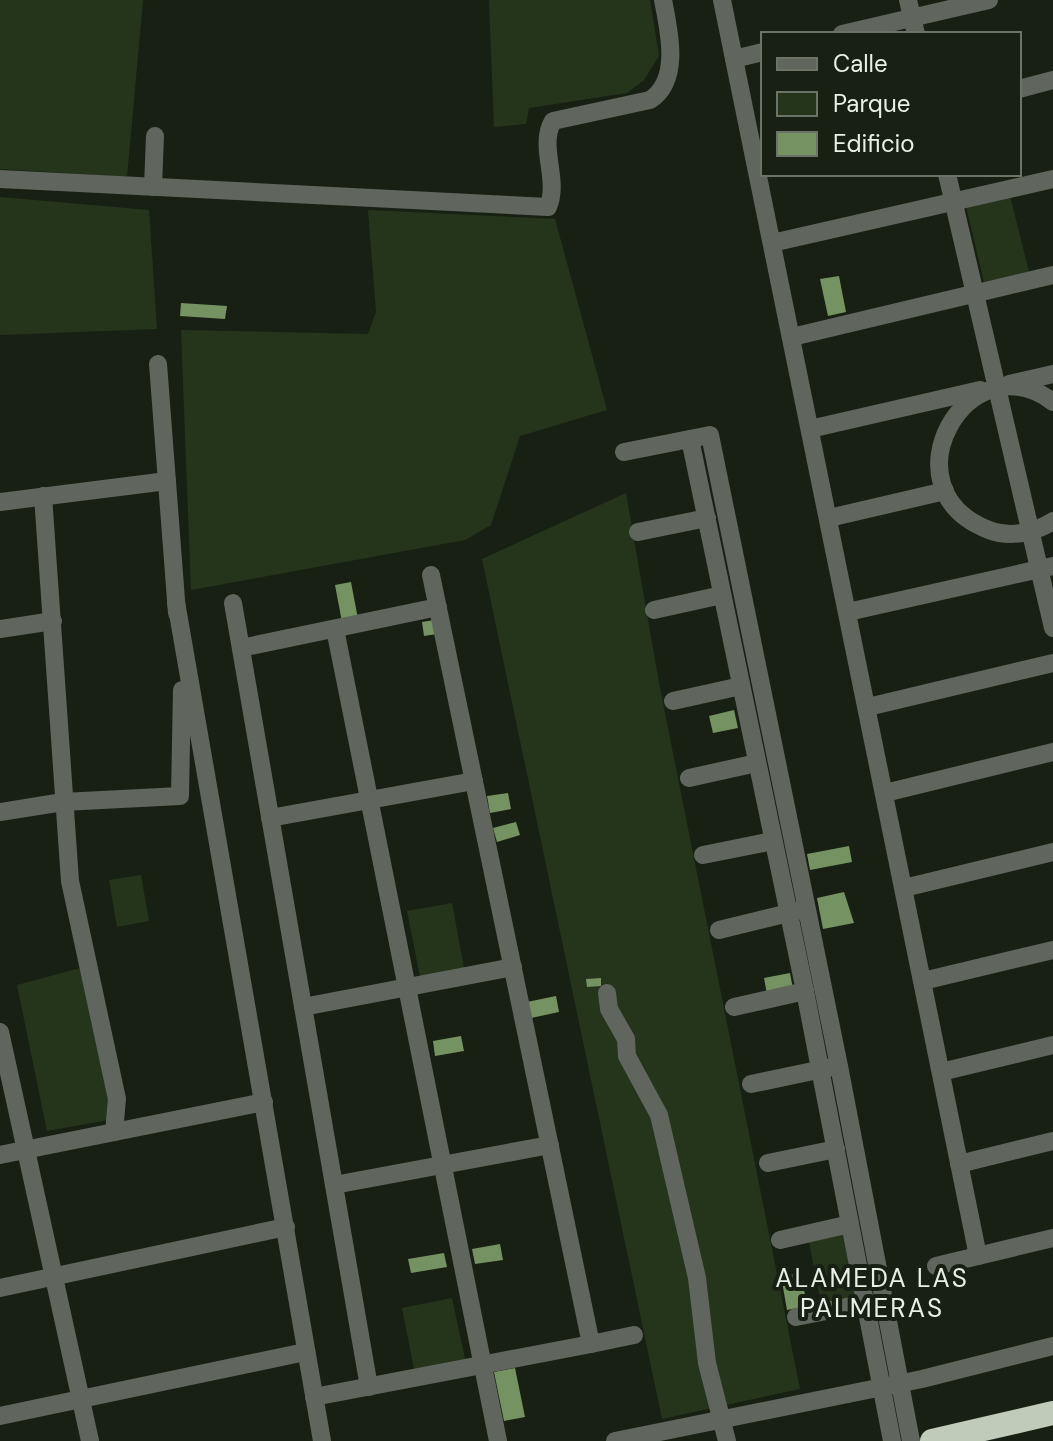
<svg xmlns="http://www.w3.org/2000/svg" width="1053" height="1441" font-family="'DM Sans',sans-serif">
  <rect width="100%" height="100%" fill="#182013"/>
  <g fill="#25351b">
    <path d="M 0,0 L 143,0 L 127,177 L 0,169 Z"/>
    <path d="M 489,0 L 650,0 L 659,56 L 644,80 L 627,93 L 529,108 L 526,124 L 494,127 Z"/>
    <path d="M 1010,196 L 1029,272 L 984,282 L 966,206 Z"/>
    <path d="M 0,197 L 149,210 L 157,329 L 0,335 Z"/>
    <path d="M 368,210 L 555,219 L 607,410 L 520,436 L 491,525 L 465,540 L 191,590 L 181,330 L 368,334 L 376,312 Z"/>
    <path d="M 626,493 L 659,683 L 800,1389 L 662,1419 L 482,559 Z"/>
    <path d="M 141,875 L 149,921 L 117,927 L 109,880 Z"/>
    <path d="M 452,903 L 464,968 L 420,977 L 407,911 Z"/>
    <path d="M 84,967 L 114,1119 L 47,1131 L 17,985 Z"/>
    <path d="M 843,1235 L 856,1296 L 821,1303 L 809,1242 Z"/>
    <path d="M 452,1298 L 465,1359 L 414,1369 L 402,1308 Z"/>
  </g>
  <g fill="#759362">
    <path d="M 839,276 L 846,312 L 828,316 L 820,279 Z"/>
    <path d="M 181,303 L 227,306 L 225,319 L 180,316 Z"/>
    <path d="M 351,582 L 358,619 L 342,622 L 335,585 Z"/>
    <path d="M 434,620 L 437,634 L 424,636 L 422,622 Z"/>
    <path d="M 734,710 L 738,728 L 713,733 L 709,716 Z"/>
    <path d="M 508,793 L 511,809 L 490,813 L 487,796 Z"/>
    <path d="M 516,822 L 520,835 L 497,842 L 493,828 Z"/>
    <path d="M 849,846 L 852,862 L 810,870 L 807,854 Z"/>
    <path d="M 844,892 L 854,923 L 823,929 L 817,898 Z"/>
    <path d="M 790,973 L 793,989 L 767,994 L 764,978 Z"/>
    <path d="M 601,978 L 601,986 L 587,987 L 586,979 Z"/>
    <path d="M 556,996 L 559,1012 L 531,1018 L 527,1002 Z"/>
    <path d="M 461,1036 L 464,1051 L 435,1056 L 433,1041 Z"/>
    <path d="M 500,1244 L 503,1260 L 475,1264 L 472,1249 Z"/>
    <path d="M 444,1253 L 447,1267 L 411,1273 L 408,1259 Z"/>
    <path d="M 801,1273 L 807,1306 L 787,1310 L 781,1276 Z"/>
    <path d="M 515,1368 L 525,1417 L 504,1421 L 494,1372 Z"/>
  </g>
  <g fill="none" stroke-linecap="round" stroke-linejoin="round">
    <g stroke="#60655e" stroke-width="18">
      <path d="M 722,0 L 978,1256"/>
      <path d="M 908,0 L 916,34"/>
      <path d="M 842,34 L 989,0"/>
      <path d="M 734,59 L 763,52"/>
      <path d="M 1019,89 L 1053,80"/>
      <path d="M 947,174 L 1053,628"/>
      <path d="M 0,179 L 548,207 C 560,180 538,146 553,121 L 650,100 C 681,80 669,31 663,0"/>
      <path d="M 153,187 L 155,136"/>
      <path d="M 772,243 L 1053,179"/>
      <path d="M 792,337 L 1053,275"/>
      <path d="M 158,364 L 177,613"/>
      <path d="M 1009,384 L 1053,374"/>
      <path d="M 1053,402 C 968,338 882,489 989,530 C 1010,538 1034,533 1053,521"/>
      <path d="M 810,429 L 980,390"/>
      <path d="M 690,439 L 805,991 L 892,1441"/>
      <path d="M 624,452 L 710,435 L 839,1066 L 911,1441"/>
      <path d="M 43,496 L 70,881 L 117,1099 L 114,1132"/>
      <path d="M 0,502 L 167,481"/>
      <path d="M 829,518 L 945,491"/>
      <path d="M 638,532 L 707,518"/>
      <path d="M 176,602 L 322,1441"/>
      <path d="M 233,603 L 369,1387"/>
      <path d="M 654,610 L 722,595"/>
      <path d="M 848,612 L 1053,566"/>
      <path d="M 0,629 L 53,621"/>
      <path d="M 335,629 L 498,1441"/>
      <path d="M 241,648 L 438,607"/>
      <path d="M 673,701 L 741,686"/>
      <path d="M 868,707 L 1053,663"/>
      <path d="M 689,778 L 757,763"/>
      <path d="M 885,793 L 1053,752"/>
      <path d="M 0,812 L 63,802 L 180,796 L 182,690"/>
      <path d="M 270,818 L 474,781"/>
      <path d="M 703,855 L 773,841"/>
      <path d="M 904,888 L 1053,852"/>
      <path d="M 719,930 L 797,911"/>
      <path d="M 923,981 L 1053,950"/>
      <path d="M 607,993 L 609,1009 L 626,1039 L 627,1056 L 659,1115 L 697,1278 L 707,1363 L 727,1441"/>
      <path d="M 303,1007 L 513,967"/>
      <path d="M 734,1007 L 805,991"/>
      <path d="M 0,1032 L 90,1441"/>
      <path d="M 941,1072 L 1053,1045"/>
      <path d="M 751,1084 L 832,1067"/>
      <path d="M 0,1155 L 264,1102"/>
      <path d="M 768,1163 L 836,1149"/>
      <path d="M 959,1164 L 1053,1141"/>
      <path d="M 334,1185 L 550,1145"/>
      <path d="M 780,1240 L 850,1224"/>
      <path d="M 936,1266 L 1053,1238"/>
      <path d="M 0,1288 L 286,1227"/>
      <path d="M 796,1317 L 866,1303"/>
      <path d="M 591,1344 L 634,1335"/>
      <path d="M 314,1397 L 591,1344 L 431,575"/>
      <path d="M 0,1416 L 305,1352"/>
      <path d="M 615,1441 L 922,1379 L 1053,1346"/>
    </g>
    <path stroke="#c0cbba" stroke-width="24" d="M 932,1441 L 1053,1413"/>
  </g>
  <g text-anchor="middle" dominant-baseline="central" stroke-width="8" stroke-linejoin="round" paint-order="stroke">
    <g font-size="26" letter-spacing="2" fill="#e9efe6" stroke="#182013">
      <text x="872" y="1278">ALAMEDA LAS<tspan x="872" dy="30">PALMERAS</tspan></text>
    </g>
  </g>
  <rect x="761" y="32" width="260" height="144" fill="#182013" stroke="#6c7367" stroke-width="2"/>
  <rect x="777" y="58" width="40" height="12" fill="#60655e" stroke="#6c7367" stroke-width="2"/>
  <text x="833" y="72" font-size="24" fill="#e9efe6">Calle</text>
  <rect x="777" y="92" width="40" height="24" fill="#25351b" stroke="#6c7367" stroke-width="2"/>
  <text x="833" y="112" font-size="24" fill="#e9efe6">Parque</text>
  <rect x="777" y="132" width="40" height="24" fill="#759362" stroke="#6c7367" stroke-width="2"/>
  <text x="833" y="152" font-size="24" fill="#e9efe6">Edificio</text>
</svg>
